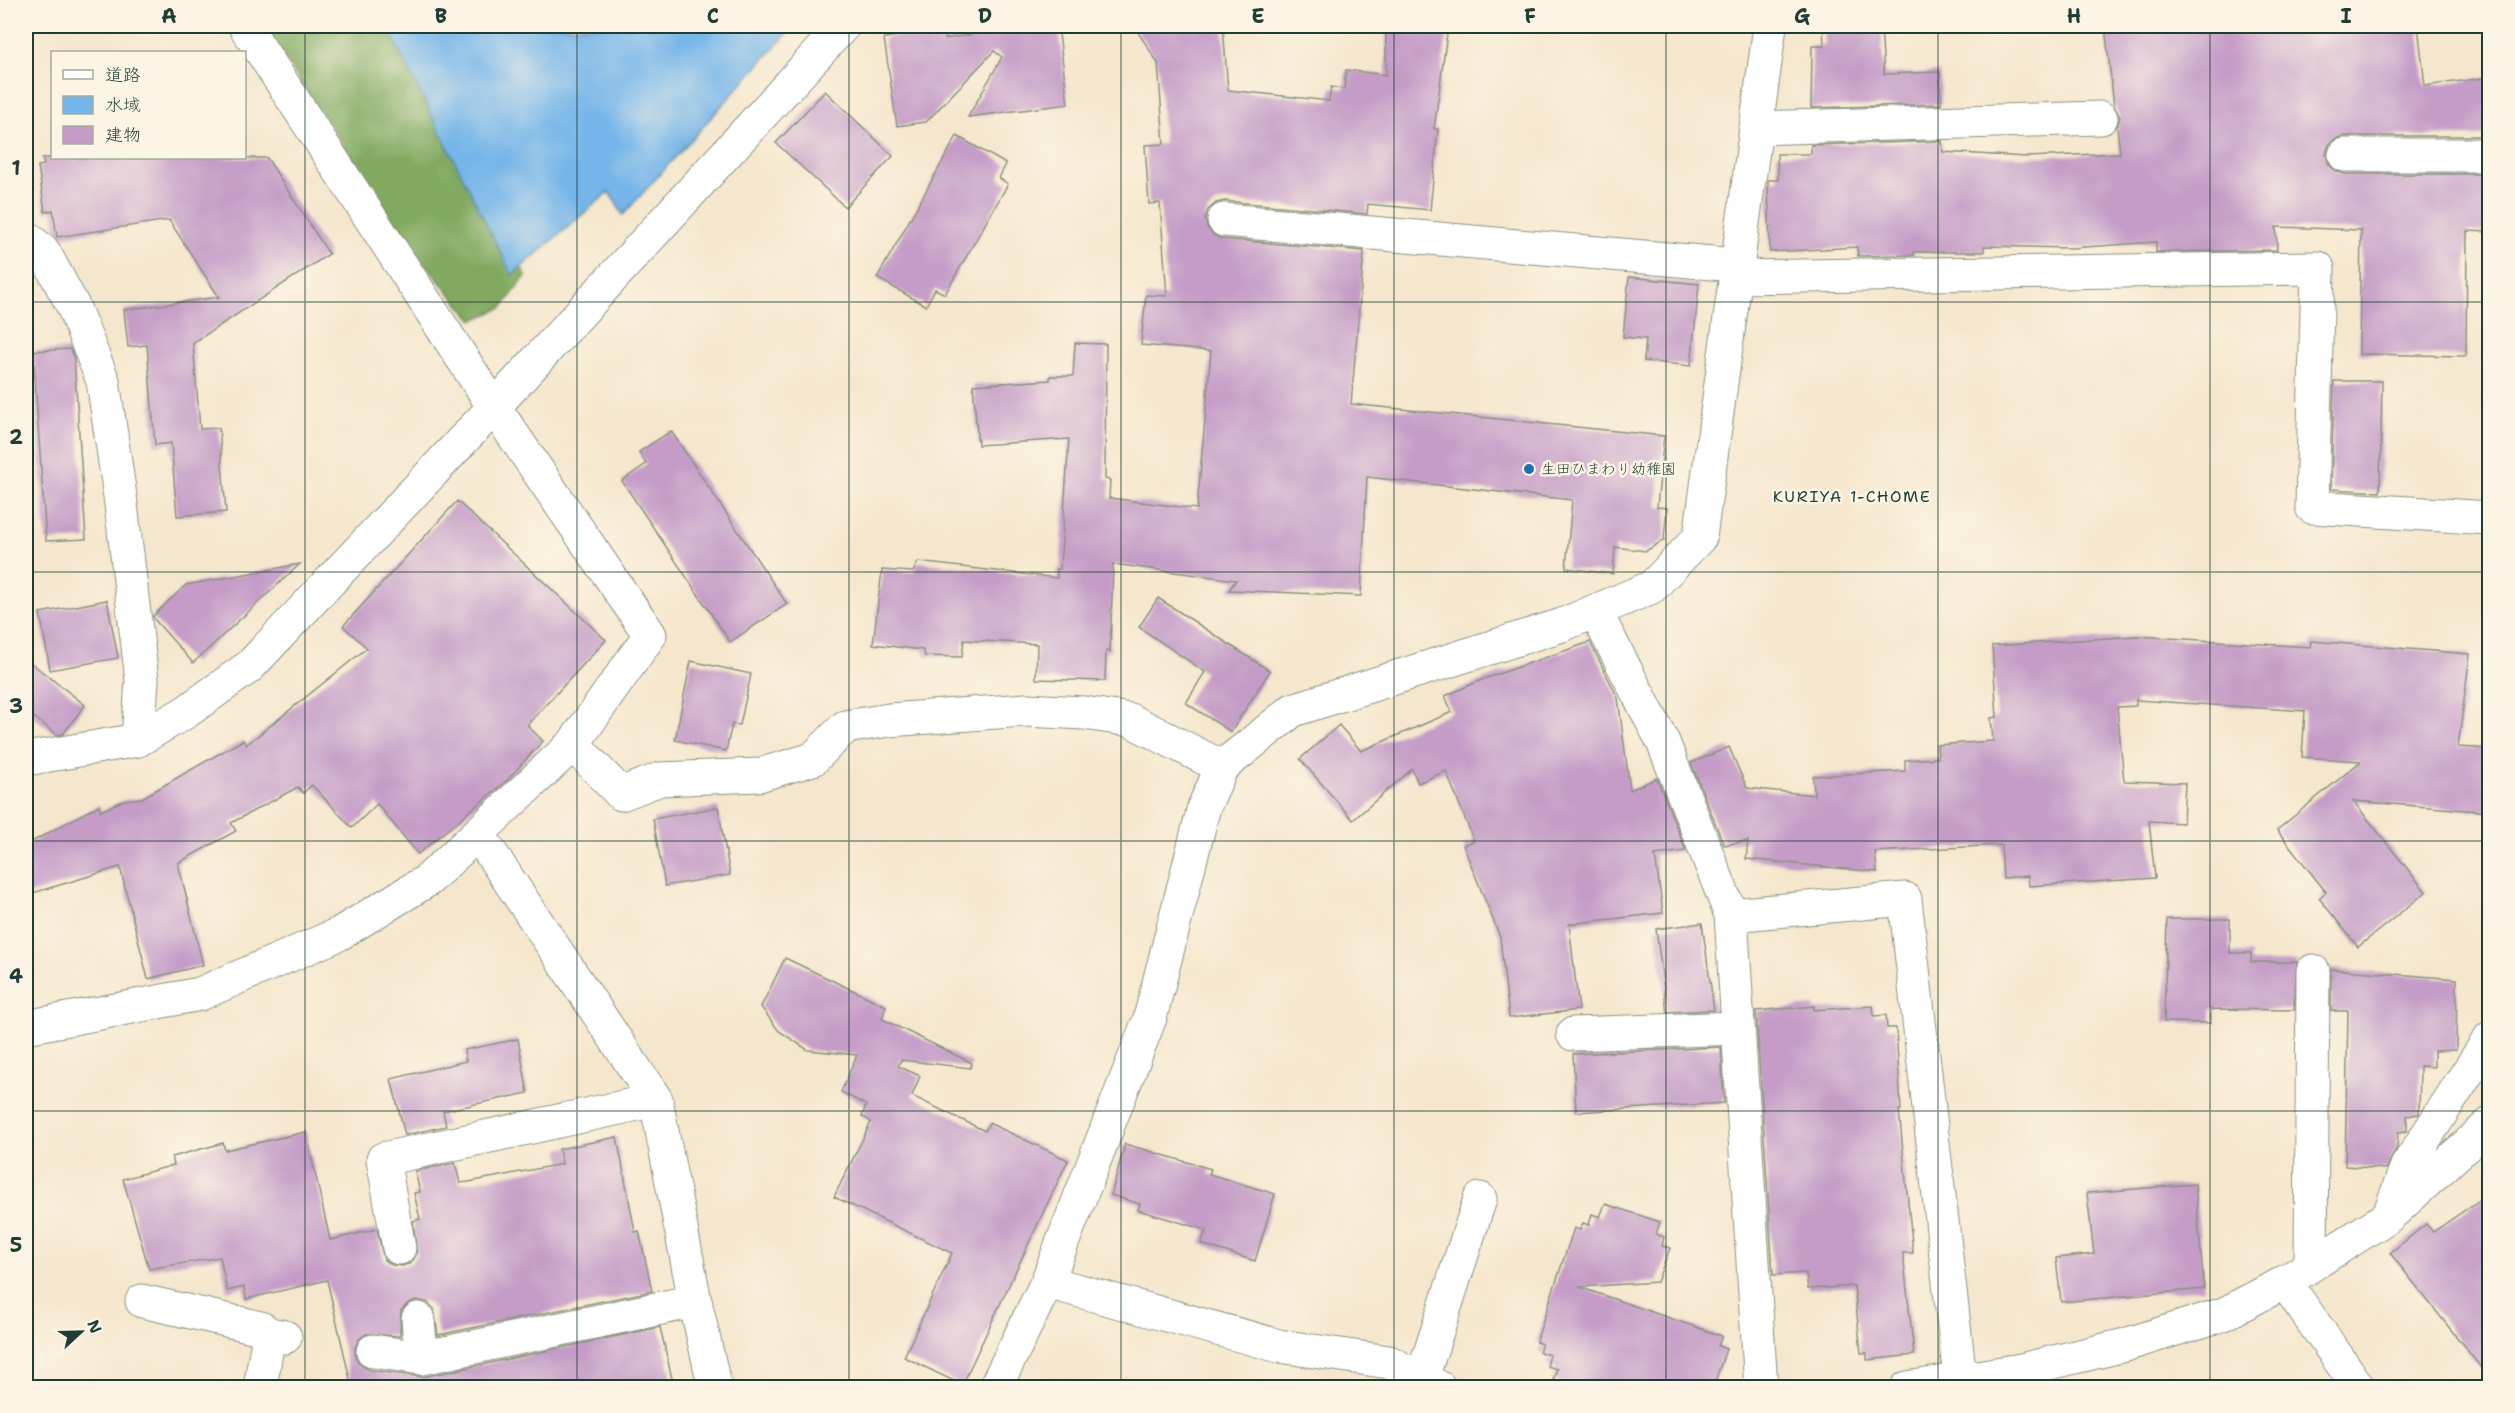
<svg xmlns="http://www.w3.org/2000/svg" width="2515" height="1413" font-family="'Shantell Sans','Klee One',sans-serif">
  <rect width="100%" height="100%" fill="#fcf5e5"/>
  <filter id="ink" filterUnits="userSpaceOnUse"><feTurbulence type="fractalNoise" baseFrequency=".0167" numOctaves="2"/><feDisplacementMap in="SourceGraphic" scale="12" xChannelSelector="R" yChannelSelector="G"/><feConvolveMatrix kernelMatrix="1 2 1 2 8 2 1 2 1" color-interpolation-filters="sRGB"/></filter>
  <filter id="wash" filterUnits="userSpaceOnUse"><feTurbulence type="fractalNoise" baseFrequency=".008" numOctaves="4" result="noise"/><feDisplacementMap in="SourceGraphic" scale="24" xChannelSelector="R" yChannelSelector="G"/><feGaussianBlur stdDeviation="1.35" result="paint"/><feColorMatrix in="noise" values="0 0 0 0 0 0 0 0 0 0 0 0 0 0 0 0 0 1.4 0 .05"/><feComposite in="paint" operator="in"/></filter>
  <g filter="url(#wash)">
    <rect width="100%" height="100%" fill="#f5e7cd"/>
    <path fill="#81aa61" stroke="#50744a" stroke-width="1.5" d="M 263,26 L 391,26 L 526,276 L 502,308 L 473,320 L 416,254 Z"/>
    <path fill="#75b5e9" stroke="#4a798e" stroke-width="1.5" d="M 387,26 L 794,26 L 623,215 L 609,192 L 512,275 Z"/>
    <g id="blocks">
      <g fill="#c49cc7">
        <path d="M 896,26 L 943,26 L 945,39 L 1022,26 L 1058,26 L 1068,104 L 968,117 L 1002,57 L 994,51 L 926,122 L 897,126 L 884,38 L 898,36 Z"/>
        <path d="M 1134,26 L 1223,26 L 1228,90 L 1329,101 L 1331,87 L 1344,89 L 1346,70 L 1386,75 L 1386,26 L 1448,26 L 1434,129 L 1438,129 L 1430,210 L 1368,204 L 1367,214 L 1225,201 L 1216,203 L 1208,210 L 1205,218 L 1207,227 L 1213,235 L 1222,239 L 1364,251 L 1351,404 L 1664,436 L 1657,507 L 1667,508 L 1664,540 L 1646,551 L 1615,547 L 1613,574 L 1566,568 L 1572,500 L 1367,477 L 1361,596 L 1229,590 L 1236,580 L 1113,564 L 1110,653 L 1106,650 L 1105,681 L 1036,679 L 1037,644 L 964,640 L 962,657 L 925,656 L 923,650 L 873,644 L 882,570 L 913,572 L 918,562 L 1057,578 L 1057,569 L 1060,569 L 1069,439 L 978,445 L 973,385 L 1050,380 L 1050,376 L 1073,376 L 1075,343 L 1106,344 L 1105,479 L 1110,480 L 1109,498 L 1197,509 L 1211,351 L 1141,345 L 1146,295 L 1167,296 L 1160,203 L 1149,204 L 1145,145 L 1164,144 L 1158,63 Z"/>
        <path d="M 1823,26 L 1881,26 L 1884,74 L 1940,72 L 1941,104 L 1811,108 L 1812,46 L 1824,46 Z"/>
        <path d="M 2105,26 L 2418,26 L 2425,86 L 2490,77 L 2490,136 L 2345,136 L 2335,139 L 2329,145 L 2326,154 L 2329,165 L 2336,171 L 2345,174 L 2490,174 L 2490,232 L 2467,231 L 2466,356 L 2359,354 L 2361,230 L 2276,227 L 2277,250 L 2156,252 L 2156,242 L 2071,248 L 1984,246 L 1984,252 L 1914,252 L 1914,255 L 1858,256 L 1857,247 L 1770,252 L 1768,180 L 1778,180 L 1777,154 L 1811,154 L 1811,145 L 1942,141 L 1943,152 L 2027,157 L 2120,153 L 2117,127 L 2120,117 L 2114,106 Z"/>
        <path d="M 825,91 L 893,156 L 845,207 L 776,143 Z"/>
        <path d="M 957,136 L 1006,164 L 999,178 L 1008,184 L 945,294 L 935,289 L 926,306 L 877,278 Z"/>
        <path d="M 42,158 L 267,158 L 329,254 L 193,343 L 200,429 L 219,428 L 226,512 L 177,516 L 171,443 L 155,445 L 147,345 L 128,347 L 124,310 L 219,297 L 169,220 L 57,237 L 53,210 L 45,212 L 38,166 L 44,165 Z"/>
        <path d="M 1629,277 L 1699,284 L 1691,366 L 1644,361 L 1646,339 L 1623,337 Z"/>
        <path d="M 70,349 L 74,358 L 86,539 L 46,541 L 33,351 Z"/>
        <path d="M 2334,381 L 2382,381 L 2380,492 L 2331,489 Z"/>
        <path d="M 671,431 L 787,604 L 730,642 L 622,481 L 646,464 L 639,452 Z"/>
        <path d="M 457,501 L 606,640 L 527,725 L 543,741 L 507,780 L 418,854 L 377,804 L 352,828 L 312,785 L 303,793 L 298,787 L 231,823 L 236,831 L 178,863 L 203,965 L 148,979 L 120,867 L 26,895 L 26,845 L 99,805 L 101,811 L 124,800 L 142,798 L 243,740 L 246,745 L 367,648 L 343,626 Z"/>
        <path d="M 300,564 L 193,663 L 154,619 L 153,616 L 186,585 Z"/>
        <path d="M 1158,598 L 1270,671 L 1231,732 L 1186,703 L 1205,672 L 1139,627 Z"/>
        <path d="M 107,600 L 118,658 L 50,670 L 40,613 Z"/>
        <path d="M 2137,636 L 2310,647 L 2311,641 L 2470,654 L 2458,747 L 2490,749 L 2490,812 L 2353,801 L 2426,892 L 2358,947 L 2319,898 L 2326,892 L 2277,830 L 2361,761 L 2302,757 L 2305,711 L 2136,700 L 2136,706 L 2117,707 L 2124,781 L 2185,783 L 2183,823 L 2149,821 L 2155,878 L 2029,886 L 2028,876 L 2003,878 L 2001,845 L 1875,852 L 1877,872 L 1746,859 L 1748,841 L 1724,845 L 1691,763 L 1729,747 L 1747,788 L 1814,795 L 1813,776 L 1905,771 L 1905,760 L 1938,758 L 1937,745 L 1993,741 L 1991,718 L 1997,717 L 1992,646 Z"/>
        <path d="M 1590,642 L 1618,698 L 1630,790 L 1657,778 L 1686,851 L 1655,855 L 1663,913 L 1569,924 L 1579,1010 L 1509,1018 L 1500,937 L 1463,845 L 1474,841 L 1446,771 L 1418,783 L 1412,769 L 1353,820 L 1300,759 L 1339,725 L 1361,751 L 1452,712 L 1445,696 L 1484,679 Z"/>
        <path d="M 26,659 L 85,705 L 63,734 L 57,735 L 26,711 Z"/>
        <path d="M 691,661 L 751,674 L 740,725 L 732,724 L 726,751 L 675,740 Z"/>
        <path d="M 718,807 L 730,875 L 665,886 L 653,819 Z"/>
        <path d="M 2167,919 L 2230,919 L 2230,953 L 2251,953 L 2251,962 L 2297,962 L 2294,1010 L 2211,1009 L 2211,1023 L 2164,1022 Z"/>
        <path d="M 1702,923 L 1714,1010 L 1667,1012 L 1656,929 Z"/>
        <path d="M 785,958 L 886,1006 L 882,1019 L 972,1063 L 970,1068 L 901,1060 L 898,1066 L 920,1076 L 912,1096 L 985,1131 L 989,1123 L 1068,1160 L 962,1385 L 904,1357 L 952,1253 L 834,1197 L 871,1122 L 862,1116 L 866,1105 L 841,1092 L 857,1055 L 808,1050 L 779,1031 L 761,1007 Z"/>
        <path d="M 2331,969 L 2457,979 L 2456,1050 L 2434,1051 L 2434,1067 L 2420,1066 L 2419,1114 L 2407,1116 L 2407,1131 L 2398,1132 L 2397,1147 L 2386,1169 L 2345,1166 L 2348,1011 L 2331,1011 Z"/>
        <path d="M 1814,1006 L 1814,1010 L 1873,1006 L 1874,1016 L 1886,1015 L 1887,1028 L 1896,1028 L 1901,1110 L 1899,1110 L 1913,1253 L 1903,1253 L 1914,1355 L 1867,1360 L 1867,1353 L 1861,1353 L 1854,1286 L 1808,1289 L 1806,1273 L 1773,1275 L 1756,1011 Z"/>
        <path d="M 518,1039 L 528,1093 L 443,1111 L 446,1126 L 405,1135 L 391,1079 L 466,1061 L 464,1050 Z"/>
        <path d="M 1721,1047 L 1724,1103 L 1576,1112 L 1573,1054 Z"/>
        <path d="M 306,1132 L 330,1240 L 377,1229 L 384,1260 L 392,1265 L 402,1266 L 411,1263 L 417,1254 L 413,1221 L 420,1219 L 414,1193 L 420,1192 L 415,1171 L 455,1163 L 460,1183 L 469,1182 L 562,1164 L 559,1149 L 617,1137 L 635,1232 L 639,1231 L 652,1291 L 438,1335 L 434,1309 L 427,1302 L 416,1300 L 407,1304 L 401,1311 L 400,1336 L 366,1334 L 359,1339 L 355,1348 L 355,1357 L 361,1365 L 370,1370 L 423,1377 L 660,1327 L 673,1383 L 650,1388 L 352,1388 L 327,1280 L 246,1299 L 244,1287 L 227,1291 L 220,1257 L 149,1269 L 123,1179 L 174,1165 L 172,1157 L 223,1143 L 225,1150 Z"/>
        <path d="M 1125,1144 L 1211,1169 L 1209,1174 L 1275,1194 L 1255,1261 L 1201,1244 L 1206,1230 L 1138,1210 L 1140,1204 L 1111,1195 Z"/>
        <path d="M 2195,1184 L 2204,1289 L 2061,1302 L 2056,1258 L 2094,1254 L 2087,1193 Z"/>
        <path d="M 2490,1193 L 2490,1379 L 2390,1253 L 2426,1224 L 2433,1232 Z"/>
        <path d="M 1605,1204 L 1660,1222 L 1656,1234 L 1664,1237 L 1662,1246 L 1670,1248 L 1657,1282 L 1579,1287 L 1722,1336 L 1718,1346 L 1726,1349 L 1713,1388 L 1575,1388 L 1553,1380 L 1557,1369 L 1547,1366 L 1550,1355 L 1539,1352 L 1542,1344 L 1536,1342 L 1574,1228 L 1580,1230 L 1583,1223 L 1589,1225 L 1592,1214 L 1600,1217 Z"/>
      </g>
    </g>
  </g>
  <g filter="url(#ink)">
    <use href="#blocks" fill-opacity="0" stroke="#8a9280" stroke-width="1.5"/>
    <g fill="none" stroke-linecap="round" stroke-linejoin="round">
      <g stroke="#8a9280" stroke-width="35">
        <g id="minor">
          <path d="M 1757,128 L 2101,118"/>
          <path d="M 2345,155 L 2490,155"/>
          <path d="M 1224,220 L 1735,265"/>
          <path d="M 26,237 L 44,252 L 73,306 L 103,381 L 120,496 L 142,680 L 138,740"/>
          <path d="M 1736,277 L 2318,268 L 2312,507 L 2490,518"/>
          <path d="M 1595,611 L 1663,742 L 1731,915 L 1761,1388"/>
          <path d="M 573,744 L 621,794 L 660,779 L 759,775 L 813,759 L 845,727 L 889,720 L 1026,710 L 1084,713 L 1130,720 L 1222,767"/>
          <path d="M 26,759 L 138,740 L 186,712 L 250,666 L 494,407 L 843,26"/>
          <path d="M 478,834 L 656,1100 L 695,1301 L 715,1388"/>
          <path d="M 1731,915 L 1905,899 L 1960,1378"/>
          <path d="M 26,1027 L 200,994 L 339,934 L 428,880 L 573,744 L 650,635 L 494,407 L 245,26"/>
          <path d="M 1573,1034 L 1738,1028"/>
          <path d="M 2390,1212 L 2407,1166 L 2490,1038"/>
          <path d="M 399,1248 L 383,1159 L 656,1100"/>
          <path d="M 2311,1265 L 2313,971"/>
          <path d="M 1047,1282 L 1279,1346 L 1389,1362 L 1440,1388"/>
          <path d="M 2285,1282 L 2359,1388"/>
          <path d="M 142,1301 L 261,1328 L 269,1334"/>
          <path d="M 418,1319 L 421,1358"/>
          <path d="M 373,1351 L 421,1358 L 695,1301"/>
          <path d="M 1422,1378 L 1480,1199"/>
          <path d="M 260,1388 L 269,1334 L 285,1337"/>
          <path d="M 995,1388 L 1047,1282 L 1150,1018 L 1204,807 L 1222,767 L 1293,710 L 1562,625 L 1652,587 L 1700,537 L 1770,26"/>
          <path d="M 1907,1388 L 2021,1370 L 2125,1345 L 2224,1314 L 2285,1282 L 2389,1216 L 2490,1124"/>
        </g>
      </g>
      <use href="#minor" stroke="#fff" stroke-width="33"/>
    </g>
  </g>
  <path fill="none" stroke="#1f3d34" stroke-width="1.5" stroke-opacity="0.55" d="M 305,26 L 305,1388M 577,26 L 577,1388M 849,26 L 849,1388M 1121,26 L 1121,1388M 1394,26 L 1394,1388M 1666,26 L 1666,1388M 1938,26 L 1938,1388M 2210,26 L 2210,1388M 26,302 L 2490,302M 26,572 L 2490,572M 26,841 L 2490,841M 26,1111 L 2490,1111"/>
  <circle fill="#1f6fb2" stroke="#fcf5e5" stroke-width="2" cx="1529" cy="469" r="6"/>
  <g text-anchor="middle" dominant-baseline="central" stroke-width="5" stroke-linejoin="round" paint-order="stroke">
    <g font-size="15" fill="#1f3d34" stroke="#fcf5e5" text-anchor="start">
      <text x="1541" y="469">生田ひまわり幼稚園</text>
    </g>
    <g font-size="16" letter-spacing="1.5" fill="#1f3d34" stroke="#fcf5e5">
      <text x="1852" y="496">KURIYA 1-CHOME</text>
    </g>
  </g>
  <rect width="2515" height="1413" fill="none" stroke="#fcf5e5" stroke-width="66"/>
  <rect x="51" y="51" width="195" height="108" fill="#fcf5e5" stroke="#a4ab9e" stroke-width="1.5"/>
  <rect x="63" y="70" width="30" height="9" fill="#ffffff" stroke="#a4ab9e" stroke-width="1.5"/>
  <text x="105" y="81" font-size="18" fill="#1f3d34">道路</text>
  <rect x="63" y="96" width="30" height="18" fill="#75b5e9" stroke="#a4ab9e" stroke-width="1.5"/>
  <text x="105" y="111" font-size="18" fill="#1f3d34">水域</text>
  <rect x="63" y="126" width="30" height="18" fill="#c49cc7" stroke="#a4ab9e" stroke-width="1.5"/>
  <text x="105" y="141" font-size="18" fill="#1f3d34">建物</text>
  <g transform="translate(81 1332) rotate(68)" stroke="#fcf5e5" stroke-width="4.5" paint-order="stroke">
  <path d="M0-4.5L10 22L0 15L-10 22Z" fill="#1f3d34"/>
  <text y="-9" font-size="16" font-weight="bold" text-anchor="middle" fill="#1f3d34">N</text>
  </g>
  <rect x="33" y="33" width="2449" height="1347" fill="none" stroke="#1f3d34" stroke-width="2"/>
  <g font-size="20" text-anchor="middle" font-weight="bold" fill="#1f3d34">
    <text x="169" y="23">A</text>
    <text x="441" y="23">B</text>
    <text x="713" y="23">C</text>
    <text x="985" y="23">D</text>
    <text x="1258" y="23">E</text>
    <text x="1530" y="23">F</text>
    <text x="1802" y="23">G</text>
    <text x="2074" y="23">H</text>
    <text x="2346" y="23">I</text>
    <text x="16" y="175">1</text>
    <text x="16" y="444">2</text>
    <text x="16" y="713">3</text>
    <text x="16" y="983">4</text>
    <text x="16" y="1252">5</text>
  </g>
</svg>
